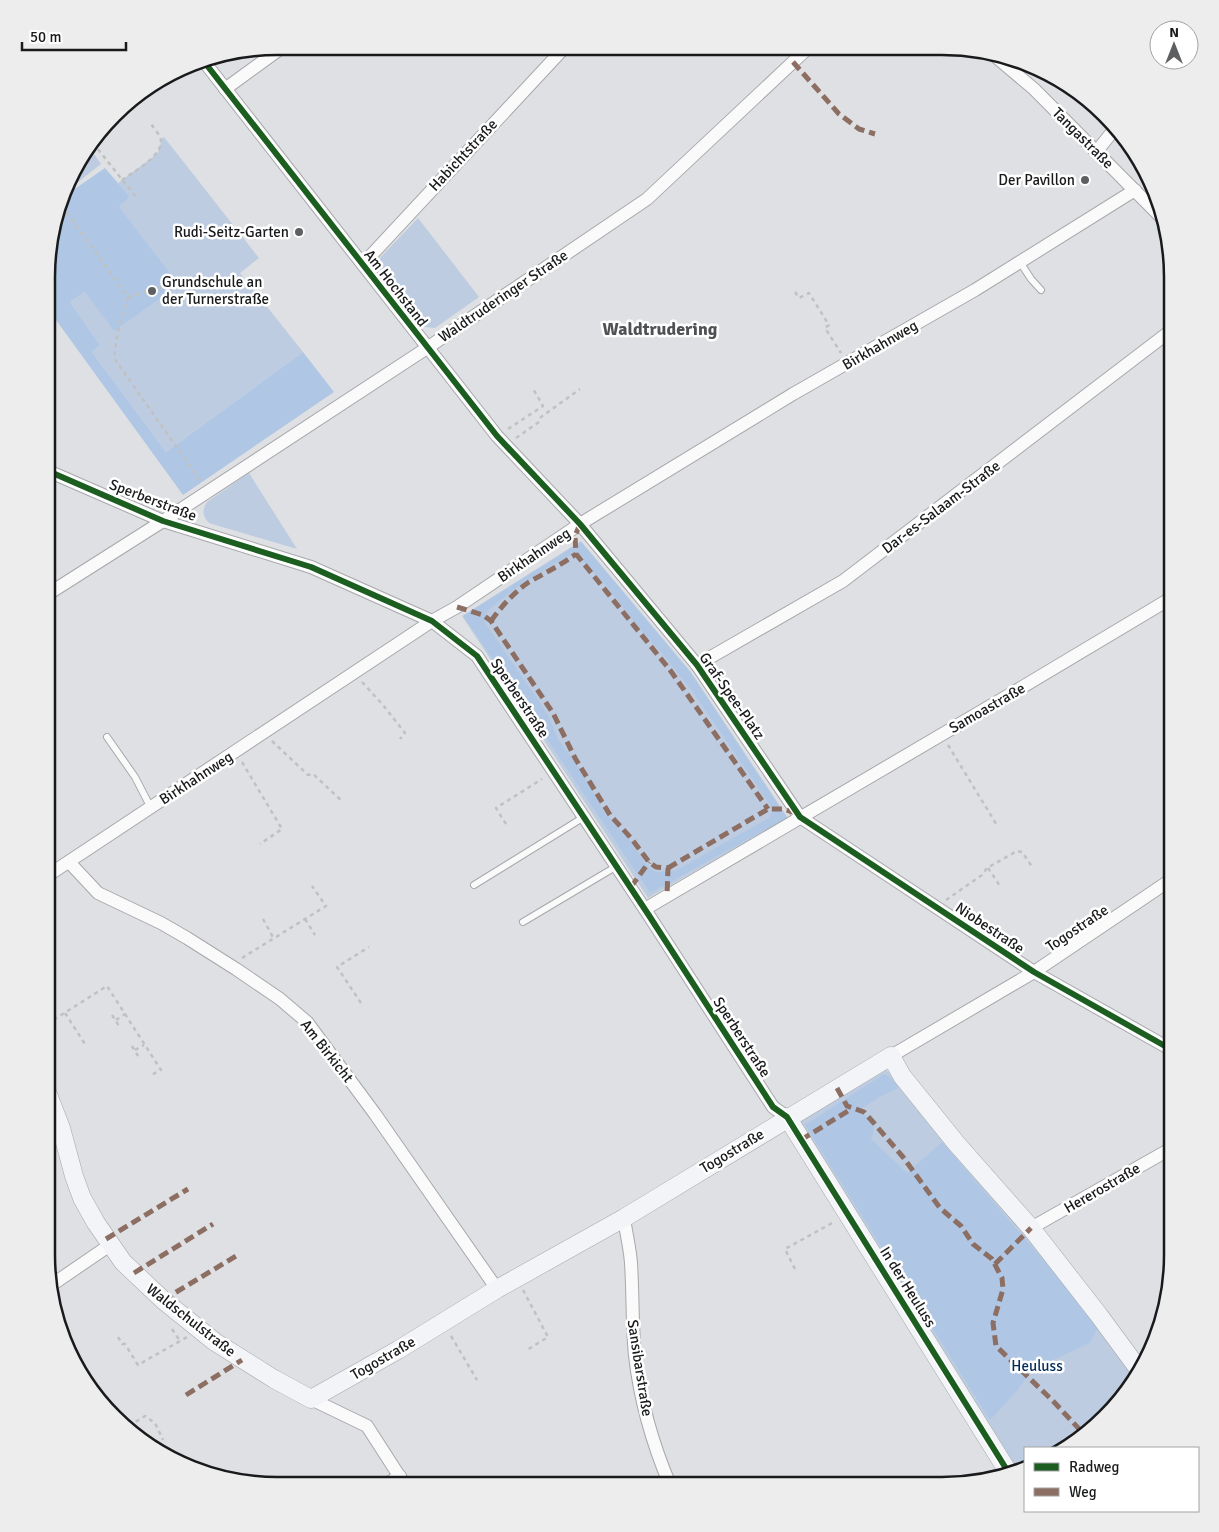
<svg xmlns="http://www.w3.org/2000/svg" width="1219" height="1532" font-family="Signika,sans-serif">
  <rect width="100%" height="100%" fill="#dee0e3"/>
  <g fill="#bdcce0">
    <path d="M 164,137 L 259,258 L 240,273 L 303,352 L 166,452 L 92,352 L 100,345 L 70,302 L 85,292 L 119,207 L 130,197 L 118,183 L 157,154 L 160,148 L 161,139 Z"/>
    <path d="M 89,147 L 101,164 L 68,190 L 77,162 Z"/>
    <path d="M 418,218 L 479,297 L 435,328 L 424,327 L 375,263 Z"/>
    <path d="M 249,473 L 297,549 L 209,523 C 202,516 202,510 207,502 Z"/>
    <path d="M 581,541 L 691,672 L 788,818 L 648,898 L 462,616 Z"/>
    <path d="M 886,1069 L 960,1161 L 1030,1237 L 1137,1377 L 1134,1383 L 1064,1448 L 1025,1448 L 1025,1465 L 1013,1468 L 799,1122 Z"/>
  </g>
  <g fill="#afc7e5" fill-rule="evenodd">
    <path d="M 105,168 L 130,197 L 119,207 L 179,285 L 114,331 L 85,292 L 70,302 L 100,345 L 92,352 L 166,452 L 303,352 L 334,392 L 183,495 L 48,309 L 48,246 L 66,195 Z"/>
    <path d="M 581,542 L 690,672 L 787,818 L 650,893 L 529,712 L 463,616 ZM 575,553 L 604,583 L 640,629 L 661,652 L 693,692 L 770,805 L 772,812 L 769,818 L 675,871 L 657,872 L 648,867 L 632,844 L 603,810 L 583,774 L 558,739 L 548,715 L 484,621 L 487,611 L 516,588 L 555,563 Z"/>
    <path d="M 884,1074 L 889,1077 L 897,1084 L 897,1089 L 883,1095 L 859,1110 C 869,1119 878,1124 871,1139 L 907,1173 L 942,1142 L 1095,1320 L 1097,1329 L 1090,1343 L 1057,1358 L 1029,1374 L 1016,1392 L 990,1420 L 805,1125 Z"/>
  </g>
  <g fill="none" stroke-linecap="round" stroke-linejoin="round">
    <g stroke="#a7a8aa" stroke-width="8">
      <g id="lane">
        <path d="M 1020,262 L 1031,279 L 1041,290"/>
        <path d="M 107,737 L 135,777 L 151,808"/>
        <path d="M 474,885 L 584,817"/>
        <path d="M 523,922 L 617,866"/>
      </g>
    </g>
    <g stroke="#a7a8aa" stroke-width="14">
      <g id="street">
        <path d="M 996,57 L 1034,89 L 1165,221"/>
        <path d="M 202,59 L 497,436 L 580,524 L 697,665 L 800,817 L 1034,972 L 1172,1050"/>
        <path d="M 225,89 L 284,46"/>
        <path d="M 1097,151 L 1113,131"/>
        <path d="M 363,264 L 565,47"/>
        <path d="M 48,471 L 163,521 L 311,567 L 432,621 L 477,656 L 648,914 L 773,1107 L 787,1117"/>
        <path d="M 48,594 L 163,521 L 427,348 L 647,199 L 808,48"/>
        <path d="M 697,665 L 843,581 L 1173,329"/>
        <path d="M 69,862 L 98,893 L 161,923 L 187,938 L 236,969 L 280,999 L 307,1022 L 375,1114 L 497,1289"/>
        <path d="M 47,876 L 432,621 L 457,607 L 580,524 L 793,394 L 975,290 L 1135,190"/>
        <path d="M 645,909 L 1009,695 L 1173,597"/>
        <path d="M 891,1056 L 1034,972 L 1172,879"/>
        <path d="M 624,1218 C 626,1233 630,1248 631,1263 C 633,1294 632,1325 635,1356 C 640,1399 653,1445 670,1485"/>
        <path d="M 1031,1228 L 1172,1148"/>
        <path d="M 50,1286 L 110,1245"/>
        <path d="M 311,1399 L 367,1426 L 405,1485"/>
        <path d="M 385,1485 L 400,1476"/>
      </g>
    </g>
    <g stroke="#a7a8aa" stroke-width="19">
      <g id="secondary">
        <path d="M 47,1092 L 61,1128 L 74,1176 L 82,1198 L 96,1223 L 123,1262 L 163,1300 L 215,1342 L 274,1379 L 311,1399 L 398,1350 L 497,1289 L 624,1218 L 891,1056 L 902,1076 L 956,1143 L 1031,1228 L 1098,1314 L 1140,1371"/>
        <path d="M 787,1117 L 1007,1470"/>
      </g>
    </g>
    <g stroke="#c0c1c1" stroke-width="2.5" stroke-dasharray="4 4" stroke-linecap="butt">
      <path d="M 93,143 L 136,197"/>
      <path d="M 122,180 C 133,172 167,154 160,137 C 158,133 154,128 151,124"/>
      <path d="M 62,206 L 128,297 L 187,280"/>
      <path d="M 795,292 L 799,298 L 809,293 L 829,325 L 825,328 L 841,353"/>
      <path d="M 128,297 L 118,331 L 114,358 L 201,482"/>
      <path d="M 508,429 L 543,406 L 532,387"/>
      <path d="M 516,438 L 539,422 L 541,417 L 580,389"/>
      <path d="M 362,682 L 383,705 L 405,733 L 400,739"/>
      <path d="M 272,741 L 308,775 L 313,774 L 343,802"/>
      <path d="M 948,745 L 998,827"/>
      <path d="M 242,762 L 282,829 L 260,844"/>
      <path d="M 506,824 L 496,808 L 542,779"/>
      <path d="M 988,868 L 1000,886"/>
      <path d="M 946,900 L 982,875 L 987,868 L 1017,851 L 1022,852 L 1033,868"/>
      <path d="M 263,919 L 274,939"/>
      <path d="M 305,919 L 315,935"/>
      <path d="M 242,958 L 326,906 L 312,886"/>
      <path d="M 361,1003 L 337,967 L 369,947"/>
      <path d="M 65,1013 L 85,1044"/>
      <path d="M 112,1015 L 119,1026"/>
      <path d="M 116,1020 L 125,1014"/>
      <path d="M 47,1024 L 107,986 L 161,1070 L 151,1075"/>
      <path d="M 132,1046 L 138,1056"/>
      <path d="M 135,1050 L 144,1045"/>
      <path d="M 795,1269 L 785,1249 L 834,1222"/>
      <path d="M 523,1290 L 548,1337 L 527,1350"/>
      <path d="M 172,1329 L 180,1341"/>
      <path d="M 451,1336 L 477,1380"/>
      <path d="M 118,1337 L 122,1344 L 125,1344 L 138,1365 L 187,1337"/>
      <path d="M 129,1426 L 145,1416 L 155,1423 L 163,1440"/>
    </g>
    <use href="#lane" stroke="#fafafb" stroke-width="6"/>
    <use href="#street" stroke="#fafafb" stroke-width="12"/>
    <use href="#secondary" stroke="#f3f4f7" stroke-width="18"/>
    <g stroke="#8d6e63" stroke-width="5" stroke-dasharray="10 5" stroke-linecap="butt">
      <path d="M 793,62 L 839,114 L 859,129 L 875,134"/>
      <path d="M 580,524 L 575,536 L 576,554 L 670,670 L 768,809"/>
      <path d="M 457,607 L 483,615 L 491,621 L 553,713 L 575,758 L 610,815 L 631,838 L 649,862 L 656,867 L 668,868 L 667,896"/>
      <path d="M 491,621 C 501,607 514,592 529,582 C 545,573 561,565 576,554"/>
      <path d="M 668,868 L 768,809 L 783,809 L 796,813"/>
      <path d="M 631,887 L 649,862"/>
      <path d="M 837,1088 L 847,1106 L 864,1112 L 873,1122 L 903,1157 L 940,1208 L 961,1226 L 973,1244 L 992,1259 L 1002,1278 L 1003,1289 L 993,1323 L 996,1346 L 1053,1401 L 1082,1432"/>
      <path d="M 801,1140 L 851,1109"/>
      <path d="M 106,1239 L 188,1189"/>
      <path d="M 995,1264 L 1031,1228"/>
      <path d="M 134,1273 L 213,1224"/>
      <path d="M 163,1300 L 236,1256"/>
      <path d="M 186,1395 L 242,1360"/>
    </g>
    <g stroke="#fff" stroke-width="9">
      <g id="cycleway">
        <path d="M 202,59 L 497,436 L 580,524 L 697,665 L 800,817 L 1034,972 L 1172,1050"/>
        <path d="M 48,471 L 163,521 L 311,567 L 432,621 L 477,656 L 648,914 L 773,1107 L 787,1117 L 1007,1470"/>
      </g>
    </g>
    <use href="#cycleway" stroke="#1b5e20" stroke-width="6"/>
  </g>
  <g fill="#5e5f61" stroke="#fff" stroke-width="2">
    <circle cx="1085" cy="180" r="5"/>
    <circle cx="299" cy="232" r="5"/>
    <circle cx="152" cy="291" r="5"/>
  </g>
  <g text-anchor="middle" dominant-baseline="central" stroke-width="5" stroke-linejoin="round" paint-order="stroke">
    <g font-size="15" fill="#191a1b" stroke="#fff">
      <text transform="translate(1083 138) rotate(45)">Tangastraße</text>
      <text transform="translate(463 155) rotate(-47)">Habichtstraße</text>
      <text transform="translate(396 288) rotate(52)">Am Hochstand</text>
      <text transform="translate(503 296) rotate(-34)">Waldtruderinger Straße</text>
      <text transform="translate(880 345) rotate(-30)">Birkhahnweg</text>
      <text transform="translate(153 500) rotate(21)">Sperberstraße</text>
      <text transform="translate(941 507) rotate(-37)">Dar-es-Salaam-Straße</text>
      <text transform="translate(534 555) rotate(-34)">Birkhahnweg</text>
      <text transform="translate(732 696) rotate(55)">Graf-Spee-Platz</text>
      <text transform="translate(520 698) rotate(56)">Sperberstraße</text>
      <text transform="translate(987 708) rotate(-30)">Samoastraße</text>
      <text transform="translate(196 778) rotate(-33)">Birkhahnweg</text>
      <text transform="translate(990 928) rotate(34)">Niobestraße</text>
      <text transform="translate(1077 928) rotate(-34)">Togostraße</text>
      <text transform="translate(742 1037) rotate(57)">Sperberstraße</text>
      <text transform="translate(327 1051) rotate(52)">Am Birkicht</text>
      <text transform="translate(732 1151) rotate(-31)">Togostraße</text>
      <text transform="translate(1102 1188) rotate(-30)">Hererostraße</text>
      <text transform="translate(908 1287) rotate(58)">In der Heuluss</text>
      <text transform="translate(191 1320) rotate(38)">Waldschulstraße</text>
      <text transform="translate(383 1358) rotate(-30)">Togostraße</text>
      <text transform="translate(640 1368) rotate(81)">Sansibarstraße</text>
    </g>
    <g font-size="15" fill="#191a1b" stroke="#fff" text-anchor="end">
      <text x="1075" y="180">Der Pavillon</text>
      <text x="289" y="232">Rudi-Seitz-Garten</text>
      <text x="162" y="282" text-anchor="start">Grundschule an<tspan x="162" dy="17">der Turnerstraße</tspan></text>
    </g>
    <g font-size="15" fill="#002b5a" stroke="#fff">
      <text x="1037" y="1366">Heuluss</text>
    </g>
    <g font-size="18" font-weight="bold" fill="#4f5255" stroke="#fff">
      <text x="660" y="329">Waldtrudering</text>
    </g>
  </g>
  <path d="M0 0H1219V1532H0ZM277 55H942A222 222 0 0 1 1164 277V1255A222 222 0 0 1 942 1477H277A222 222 0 0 1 55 1255V277A222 222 0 0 1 277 55Z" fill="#ededed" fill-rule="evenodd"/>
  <path fill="none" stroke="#191a1b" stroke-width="2.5" d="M277 55H942A222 222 0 0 1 1164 277V1255A222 222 0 0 1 942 1477H277A222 222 0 0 1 55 1255V277A222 222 0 0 1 277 55Z"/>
  <rect x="1024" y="1447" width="175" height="65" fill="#ffffff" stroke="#a3a3a4"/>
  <rect x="1034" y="1463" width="25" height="8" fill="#1b5e20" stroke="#a3a3a4"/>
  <text x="1069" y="1472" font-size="15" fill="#191a1b">Radweg</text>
  <rect x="1034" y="1488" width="25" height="8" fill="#8d6e63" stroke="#a3a3a4"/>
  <text x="1069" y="1497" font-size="15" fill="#191a1b">Weg</text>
  <g transform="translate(1174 45)"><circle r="24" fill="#ffffff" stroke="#a3a3a4"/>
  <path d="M0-4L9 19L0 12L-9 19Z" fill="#5e5f61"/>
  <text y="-8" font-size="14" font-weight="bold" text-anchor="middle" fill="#191a1b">N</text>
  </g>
  <path d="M22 42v8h104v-8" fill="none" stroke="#191a1b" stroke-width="2.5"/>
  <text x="30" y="42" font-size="15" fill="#191a1b" stroke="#ffffff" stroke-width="4" paint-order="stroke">50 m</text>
</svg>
